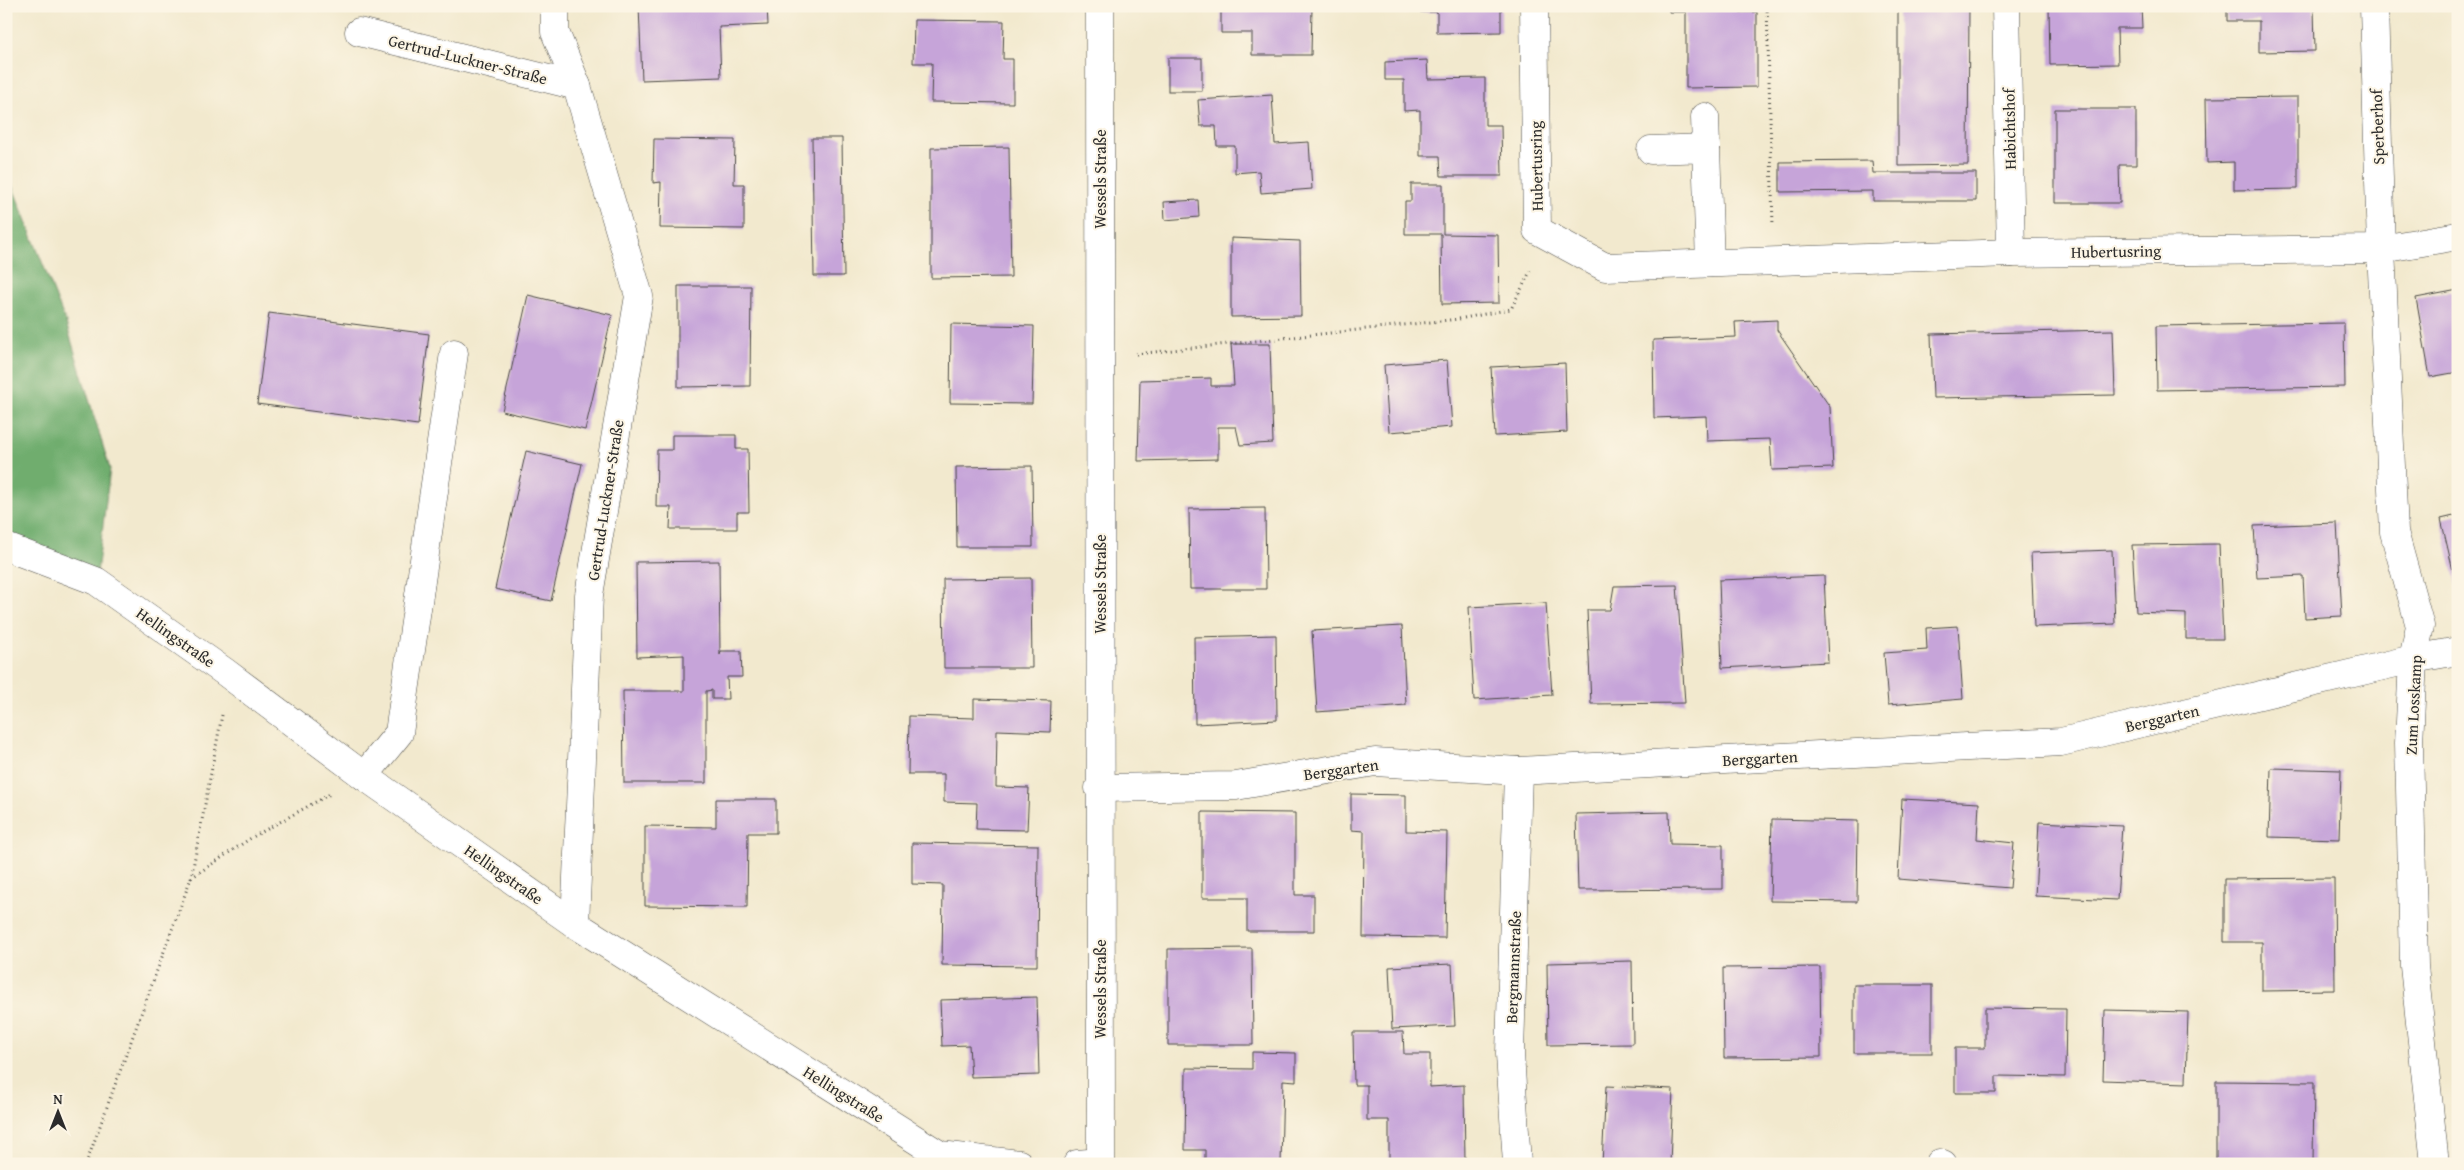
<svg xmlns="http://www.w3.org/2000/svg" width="2464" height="1170" font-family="'Gentium Book Plus',serif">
  <rect width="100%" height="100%" fill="#fcf5e5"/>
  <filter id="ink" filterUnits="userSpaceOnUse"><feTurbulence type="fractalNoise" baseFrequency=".02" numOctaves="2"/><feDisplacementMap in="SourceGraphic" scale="10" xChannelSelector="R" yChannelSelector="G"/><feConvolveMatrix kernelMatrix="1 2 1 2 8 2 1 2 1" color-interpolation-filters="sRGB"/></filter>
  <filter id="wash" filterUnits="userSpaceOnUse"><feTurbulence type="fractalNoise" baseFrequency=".0096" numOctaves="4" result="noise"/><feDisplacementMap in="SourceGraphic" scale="20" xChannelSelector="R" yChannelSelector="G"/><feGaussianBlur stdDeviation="1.12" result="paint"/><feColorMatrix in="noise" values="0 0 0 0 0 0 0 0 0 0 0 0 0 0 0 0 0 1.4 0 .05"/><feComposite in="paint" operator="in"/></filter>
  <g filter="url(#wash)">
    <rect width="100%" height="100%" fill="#f2e9ce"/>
    <path fill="#6fad6e" stroke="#4d6c4c" d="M 6,170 L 66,323 L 110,469 L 96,581 L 6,547 Z"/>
    <g id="blocks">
      <g fill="#c6a4d9">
        <path d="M 639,6 L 767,6 L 768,25 L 719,27 L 721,77 L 642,80 Z"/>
        <path d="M 1221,6 L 1312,7 L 1311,55 L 1252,55 L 1252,33 L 1221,33 Z"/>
        <path d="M 1420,6 L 1501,6 L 1501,32 L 1437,33 L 1437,12 L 1420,12 Z"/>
        <path d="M 1669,6 L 1740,6 L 1740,12 L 1757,12 L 1757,87 L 1686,88 L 1686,12 L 1669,12 Z"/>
        <path d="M 1898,6 L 1969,6 L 1968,165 L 1898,166 Z"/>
        <path d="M 2049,6 L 2141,6 L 2142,28 L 2117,28 L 2118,64 L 2050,65 Z"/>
        <path d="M 2227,6 L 2314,6 L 2315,51 L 2259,52 L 2259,21 L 2227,21 Z"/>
        <path d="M 914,20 L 1004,21 L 1003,59 L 1013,59 L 1013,103 L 931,102 L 932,63 L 913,63 Z"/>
        <rect x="1168" y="58" width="34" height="33"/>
        <path d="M 1427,60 L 1428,79 L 1485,78 L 1485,125 L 1501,125 L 1502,176 L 1441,176 L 1440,156 L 1420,156 L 1420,110 L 1404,111 L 1404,80 L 1385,80 L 1385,62 Z"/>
        <path d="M 1272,95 L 1275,144 L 1309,142 L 1312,189 L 1261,193 L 1259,171 L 1235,173 L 1235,146 L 1217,146 L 1216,126 L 1200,126 L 1198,100 Z"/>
        <path d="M 2298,97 L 2298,189 L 2234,190 L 2234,162 L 2207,163 L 2206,98 Z"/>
        <path d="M 2055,109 L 2136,109 L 2136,165 L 2119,165 L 2120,203 L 2055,203 Z"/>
        <path d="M 812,138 L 842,138 L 844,276 L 814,276 Z"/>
        <path d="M 654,139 L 735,140 L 734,184 L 744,184 L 744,229 L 660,228 L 661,182 L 653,183 Z"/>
        <path d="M 1009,147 L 1011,277 L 931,278 L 931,148 Z"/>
        <path d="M 1872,161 L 1873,173 L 1976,173 L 1976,201 L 1873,201 L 1873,191 L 1780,192 L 1780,162 Z"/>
        <path d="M 1411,184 L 1443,184 L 1443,234 L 1498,235 L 1499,303 L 1442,304 L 1441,234 L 1405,234 L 1405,201 L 1411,201 Z"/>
        <path d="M 1198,200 L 1199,217 L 1165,220 L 1164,202 Z"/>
        <path d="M 1231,238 L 1300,241 L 1301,316 L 1231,317 Z"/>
        <path d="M 678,286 L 751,286 L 750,386 L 678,387 Z"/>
        <path d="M 2458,290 L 2458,372 L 2430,377 L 2416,298 Z"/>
        <path d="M 528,295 L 612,315 L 585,430 L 502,411 Z"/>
        <path d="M 269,313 L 429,334 L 418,425 L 257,404 Z"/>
        <path d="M 1777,320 L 1777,330 L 1830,407 L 1833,468 L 1772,470 L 1770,439 L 1707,441 L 1706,416 L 1654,418 L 1653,340 L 1736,337 L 1735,322 Z"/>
        <path d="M 2344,323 L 2345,387 L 2157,390 L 2156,326 Z"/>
        <path d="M 951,324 L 1034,326 L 1032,404 L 950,403 Z"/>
        <path d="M 2113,330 L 2115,395 L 1933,398 L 1931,334 Z"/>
        <path d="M 1231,344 L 1270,344 L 1273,443 L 1240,445 L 1236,427 L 1218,427 L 1218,459 L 1138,461 L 1140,380 L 1211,378 L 1211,386 L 1234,386 Z"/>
        <path d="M 1447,360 L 1452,427 L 1389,432 L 1384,365 Z"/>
        <path d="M 1565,363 L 1567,432 L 1495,436 L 1491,367 Z"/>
        <path d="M 672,435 L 736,435 L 736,449 L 748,449 L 749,512 L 737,512 L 737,529 L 670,529 L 671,507 L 656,507 L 657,450 L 672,450 Z"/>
        <path d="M 526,451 L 582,464 L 551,601 L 495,589 Z"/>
        <path d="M 1032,466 L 1033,547 L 957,547 L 956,467 Z"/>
        <path d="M 1265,508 L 1266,589 L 1190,589 L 1189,509 Z"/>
        <path d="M 2458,515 L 2458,588 L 2457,588 L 2441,519 Z"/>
        <path d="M 2337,523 L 2342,616 L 2305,618 L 2303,576 L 2257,578 L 2254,526 Z"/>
        <path d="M 2219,544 L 2223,639 L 2186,639 L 2186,614 L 2136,612 L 2132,545 Z"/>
        <path d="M 2112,550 L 2115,624 L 2034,627 L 2031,553 Z"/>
        <path d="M 719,561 L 720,655 L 721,651 L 741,651 L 742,677 L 727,677 L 728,699 L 712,699 L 712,690 L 706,691 L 706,783 L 624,783 L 623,691 L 684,691 L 684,655 L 637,657 L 636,562 Z"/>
        <path d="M 1824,576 L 1828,662 L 1722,668 L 1719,580 Z"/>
        <path d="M 1031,578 L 1032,668 L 944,668 L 943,579 Z"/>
        <path d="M 1677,585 L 1685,703 L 1591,704 L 1587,610 L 1610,610 L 1614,586 Z"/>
        <path d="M 1546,603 L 1552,695 L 1474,700 L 1469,607 Z"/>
        <path d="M 1402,626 L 1406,705 L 1317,712 L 1312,631 Z"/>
        <path d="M 1958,626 L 1963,699 L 1888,705 L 1884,653 L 1927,650 L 1926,628 Z"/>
        <path d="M 1276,635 L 1277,720 L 1195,724 L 1194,637 Z"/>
        <path d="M 974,699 L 1051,701 L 1050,732 L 997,730 L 996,787 L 1029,788 L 1027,830 L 976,829 L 977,803 L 944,802 L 944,774 L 908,774 L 909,716 L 974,718 Z"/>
        <path d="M 2271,768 L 2341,770 L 2339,839 L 2269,837 Z"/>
        <path d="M 1351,794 L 1406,795 L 1406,831 L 1447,832 L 1445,938 L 1363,937 L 1364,831 L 1351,830 Z"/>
        <path d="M 716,799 L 776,799 L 776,833 L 748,833 L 747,907 L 645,906 L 645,826 L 716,827 Z"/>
        <path d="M 1902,799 L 1979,803 L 1977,839 L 2014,843 L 2010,888 L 1898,879 Z"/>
        <path d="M 1202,812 L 1295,813 L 1295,895 L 1314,895 L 1314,931 L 1247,931 L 1247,898 L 1202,898 Z"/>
        <path d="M 1669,812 L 1670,844 L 1723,845 L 1723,889 L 1578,890 L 1576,814 Z"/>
        <path d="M 1772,819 L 1858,821 L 1857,902 L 1770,901 Z"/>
        <path d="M 2039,822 L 2122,826 L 2117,900 L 2035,896 Z"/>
        <path d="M 912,843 L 1038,845 L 1037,966 L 942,965 L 943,885 L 912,884 Z"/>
        <path d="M 2334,878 L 2335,990 L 2262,991 L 2262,942 L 2224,942 L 2224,879 Z"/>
        <path d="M 1252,948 L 1253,1045 L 1168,1045 L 1168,949 Z"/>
        <path d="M 1632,961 L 1633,1044 L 1548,1045 L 1547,963 Z"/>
        <path d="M 1452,964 L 1455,1026 L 1392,1029 L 1389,967 Z"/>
        <path d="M 1820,967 L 1821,1057 L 1724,1058 L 1723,968 Z"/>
        <rect x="1854" y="985" width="78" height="68"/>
        <path d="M 1037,997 L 1039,1075 L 971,1077 L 969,1045 L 942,1046 L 940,1000 Z"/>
        <path d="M 1985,1008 L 2066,1009 L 2065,1077 L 1996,1076 L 1996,1093 L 1955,1093 L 1955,1048 L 1985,1048 Z"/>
        <path d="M 2105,1010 L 2188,1012 L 2186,1083 L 2103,1080 Z"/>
        <path d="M 1353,1032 L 1403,1032 L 1404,1054 L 1430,1054 L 1430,1087 L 1464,1085 L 1465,1164 L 1389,1164 L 1389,1120 L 1367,1120 L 1367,1085 L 1354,1085 Z"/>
        <path d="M 1252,1052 L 1296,1053 L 1296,1081 L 1283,1080 L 1281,1164 L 1205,1164 L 1205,1150 L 1185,1150 L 1186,1068 L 1252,1069 Z"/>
        <path d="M 2216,1081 L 2314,1082 L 2313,1164 L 2216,1164 Z"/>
        <path d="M 1606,1086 L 1673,1089 L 1670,1164 L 1602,1164 Z"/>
      </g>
    </g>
  </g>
  <g filter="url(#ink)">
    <use href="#blocks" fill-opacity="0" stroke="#494843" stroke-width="1"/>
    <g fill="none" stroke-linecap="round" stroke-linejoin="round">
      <g stroke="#494843" stroke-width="29">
        <g id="minor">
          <path d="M 555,6 L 555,32 L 577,86 L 639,296 L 589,595 L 575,924"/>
          <path d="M 1100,6 L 1101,1164"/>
          <path d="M 1534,6 L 1537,230 L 1605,267 L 2011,253 L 2381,249 L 2458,236"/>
          <path d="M 2006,6 L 2011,253"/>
          <path d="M 2374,6 L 2381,249 L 2394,532 L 2420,626 L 2413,659 L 2409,743 L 2414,966 L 2435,1164"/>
          <path d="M 359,32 L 577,86"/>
          <path d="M 1705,117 L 1706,148"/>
          <path d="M 1651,150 L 1706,148 L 1710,263"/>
          <path d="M 6,547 L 96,581 L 225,672 L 364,776 L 575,924 L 940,1155 L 1019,1164"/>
          <path d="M 364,776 L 399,733 L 454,353"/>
          <path d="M 1099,788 L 1236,786 L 1375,762 L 1518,771 L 2061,742 L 2413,659 L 2458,651"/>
          <path d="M 1940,1163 L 1943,1164"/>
          <path d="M 1077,1164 L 1101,1162"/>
          <path d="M 1517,1164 L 1510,1054 L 1518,771"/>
        </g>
      </g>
      <g stroke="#494843" stroke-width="3" stroke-dasharray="1 4" stroke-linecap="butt">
        <path d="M 1767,6 L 1773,226"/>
        <path d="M 1136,354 L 1459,319 L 1511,309 L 1532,268"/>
        <path d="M 191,878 L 222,715"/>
        <path d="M 86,1164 L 191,878 L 251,838 L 330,794"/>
      </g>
      <use href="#minor" stroke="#fff" stroke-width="28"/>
    </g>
  </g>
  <g text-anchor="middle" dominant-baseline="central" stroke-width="4" stroke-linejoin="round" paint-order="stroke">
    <g font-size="16" fill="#2b2b2b" stroke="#fcf5e5">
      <text transform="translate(468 59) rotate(14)">Gertrud-Luckner-Straße</text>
      <text transform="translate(2377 127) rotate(-92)">Sperberhof</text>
      <text transform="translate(2009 129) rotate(-91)">Habichtshof</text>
      <text transform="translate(1536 166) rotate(-91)">Hubertusring</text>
      <text transform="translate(1100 179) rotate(-90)">Wessels Straße</text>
      <text transform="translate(2116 251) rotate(-1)">Hubertusring</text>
      <text transform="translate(605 500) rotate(-81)">Gertrud-Luckner-Straße</text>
      <text transform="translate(1100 584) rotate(-90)">Wessels Straße</text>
      <text transform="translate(176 637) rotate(35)">Hellingstraße</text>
      <text transform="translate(2413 705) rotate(-87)">Zum Losskamp</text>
      <text transform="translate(2162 718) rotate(-13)">Berggarten</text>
      <text transform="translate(1760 758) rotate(-3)">Berggarten</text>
      <text transform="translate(1341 769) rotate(-8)">Berggarten</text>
      <text transform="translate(504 874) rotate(35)">Hellingstraße</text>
      <text transform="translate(1513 967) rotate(-88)">Bergmannstraße</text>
      <text transform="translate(1100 989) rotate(-90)">Wessels Straße</text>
      <text transform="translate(844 1094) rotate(32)">Hellingstraße</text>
    </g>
  </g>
  <rect width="2464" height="1170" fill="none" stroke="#fcf5e5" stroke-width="25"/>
  <g transform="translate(58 1112)" stroke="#fcf5e5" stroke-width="4" paint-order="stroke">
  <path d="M0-4L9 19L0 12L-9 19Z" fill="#2b2b2b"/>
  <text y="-8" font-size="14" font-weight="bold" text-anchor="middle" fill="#2b2b2b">N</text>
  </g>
</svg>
